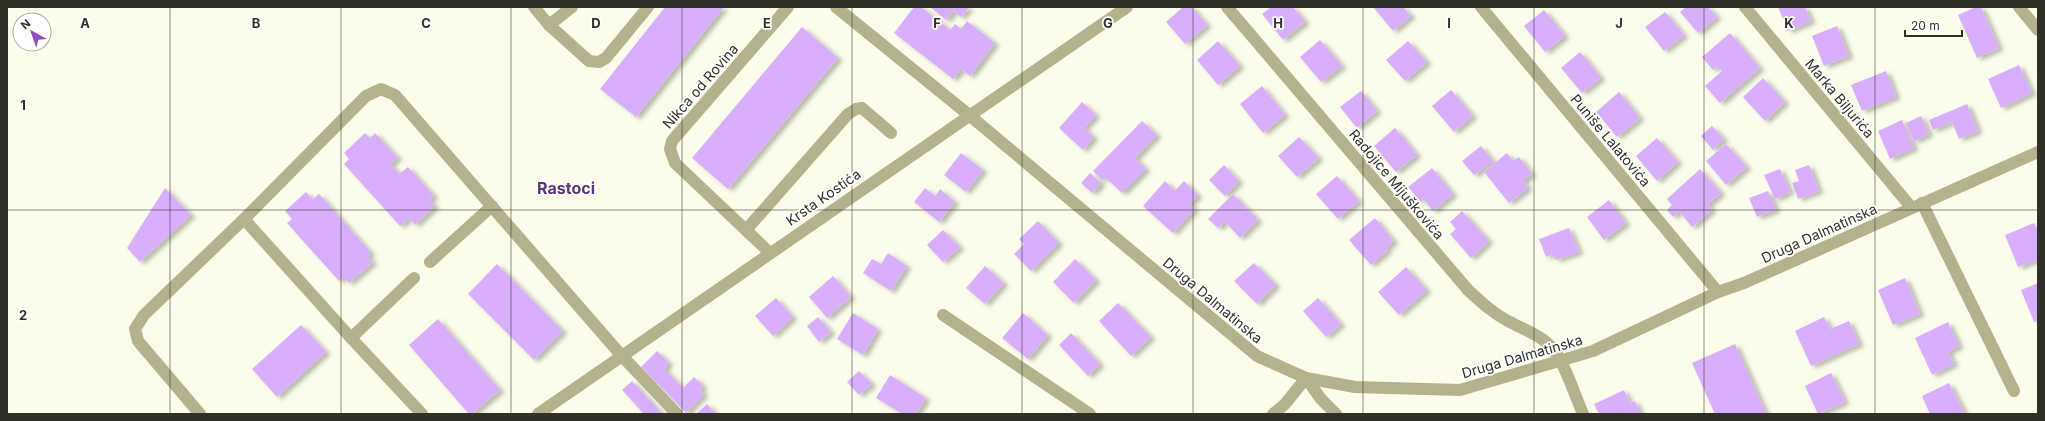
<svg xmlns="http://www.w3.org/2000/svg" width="2045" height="421" font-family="Inter,sans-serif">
  <defs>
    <filter id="shadow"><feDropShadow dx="4.5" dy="2.5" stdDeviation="2" flood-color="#0004"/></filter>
  </defs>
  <rect width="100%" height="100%" fill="#fcfceb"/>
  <g fill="#d8affd" filter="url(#shadow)">
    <path d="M 665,7 L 724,7 L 636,117 L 600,89 Z"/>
    <path d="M 914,7 L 921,7 L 950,30 L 955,24 L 961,29 L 967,21 L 995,43 L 970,76 L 961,69 L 953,79 L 894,33 Z"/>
    <path d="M 930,7 L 970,7 L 961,17 L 954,11 L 946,20 Z"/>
    <path d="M 1183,7 L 1192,7 L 1207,25 L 1185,44 L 1166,22 Z"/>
    <path d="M 1271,7 L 1293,7 L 1305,22 L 1283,40 L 1262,14 Z"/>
    <path d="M 1373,7 L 1403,7 L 1411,16 L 1393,31 Z"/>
    <path d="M 1686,7 L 1708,7 L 1717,17 L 1698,33 L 1680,12 Z"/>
    <path d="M 1778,7 L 1805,7 L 1811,21 L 1788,31 Z"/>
    <path d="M 1976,7 L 1981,7 L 1999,48 L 1977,58 L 1958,15 Z"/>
    <path d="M 1544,10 L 1565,36 L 1545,52 L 1524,26 Z"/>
    <path d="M 1665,12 L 1684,35 L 1664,51 L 1645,27 Z"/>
    <path d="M 1837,26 L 1849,56 L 1824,66 L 1812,36 Z"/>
    <path d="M 802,27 L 838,58 L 728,189 L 692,158 Z"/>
    <path d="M 1730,33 L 1760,68 L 1720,103 L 1705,86 L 1722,71 L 1717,66 L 1713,70 L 1702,57 Z"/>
    <path d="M 1320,40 L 1342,66 L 1321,82 L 1300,57 Z"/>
    <path d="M 1218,41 L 1240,66 L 1218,85 L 1197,60 Z"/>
    <path d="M 1408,41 L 1427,62 L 1405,81 L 1386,60 Z"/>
    <path d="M 1580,52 L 1601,78 L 1582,93 L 1561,68 Z"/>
    <path d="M 2019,65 L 2032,93 L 2001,108 L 1988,79 Z"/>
    <path d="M 1886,71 L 1896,97 L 1862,111 L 1851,85 Z"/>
    <path d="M 1763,78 L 1785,102 L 1765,121 L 1743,97 Z"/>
    <path d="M 1262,86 L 1285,115 L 1263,133 L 1240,104 Z"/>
    <path d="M 1451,90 L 1473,116 L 1454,132 L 1432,106 Z"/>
    <path d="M 1361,91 L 1377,111 L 1357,128 L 1340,107 Z"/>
    <path d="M 1619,92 L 1640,118 L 1617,137 L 1596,112 Z"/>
    <path d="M 1082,102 L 1096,115 L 1084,128 L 1094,137 L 1083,150 L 1059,128 Z"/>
    <path d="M 1967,104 L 1978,131 L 1959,139 L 1952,122 L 1933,130 L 1929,120 Z"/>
    <path d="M 1921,116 L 1929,134 L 1914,141 L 1906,123 Z"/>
    <path d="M 1902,120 L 1914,148 L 1890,159 L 1878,131 Z"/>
    <path d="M 1142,121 L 1157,135 L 1135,158 L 1146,169 L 1122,193 L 1105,177 L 1102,180 L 1093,171 Z"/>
    <path d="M 1712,126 L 1724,139 L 1713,150 L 1701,136 Z"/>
    <path d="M 1395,128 L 1417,155 L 1396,172 L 1374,146 Z"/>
    <path d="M 365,133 L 370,138 L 375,133 L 398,158 L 390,164 L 399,174 L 408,167 L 434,196 L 429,200 L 435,206 L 415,225 L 409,218 L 400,226 L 344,164 L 349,159 L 344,153 Z"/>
    <path d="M 1299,137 L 1319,158 L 1297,177 L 1278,156 Z"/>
    <path d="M 1657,138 L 1678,162 L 1657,181 L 1636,156 Z"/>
    <path d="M 1726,144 L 1747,167 L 1726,185 L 1706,161 Z"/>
    <path d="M 1481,146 L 1493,161 L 1474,175 L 1462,161 Z"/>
    <path d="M 961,153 L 983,170 L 966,192 L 944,175 Z"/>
    <path d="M 1507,153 L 1513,161 L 1519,157 L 1532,174 L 1523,181 L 1528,188 L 1509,203 L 1484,172 Z"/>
    <path d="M 1224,165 L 1239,181 L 1225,196 L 1209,180 Z"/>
    <path d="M 1809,165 L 1819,191 L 1798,199 L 1792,183 L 1799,181 L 1795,170 Z"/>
    <path d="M 1432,168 L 1453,194 L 1433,211 L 1424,200 L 1421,202 L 1408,187 Z"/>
    <path d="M 1700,169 L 1721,193 L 1708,204 L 1712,210 L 1692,227 L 1679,211 L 1673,217 L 1667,210 L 1672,205 L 1667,199 Z"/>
    <path d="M 1780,169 L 1790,192 L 1775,199 L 1764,175 Z"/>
    <path d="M 1090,173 L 1101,183 L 1092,193 L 1081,183 Z"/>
    <path d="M 1337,176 L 1359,201 L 1338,219 L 1316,194 Z"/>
    <path d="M 1165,181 L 1175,191 L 1184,181 L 1198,195 L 1190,204 L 1195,209 L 1173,233 L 1143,206 Z"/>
    <path d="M 165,188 L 191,215 L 140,262 L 127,248 Z"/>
    <path d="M 925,188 L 935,196 L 940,189 L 955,202 L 939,222 L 914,202 Z"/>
    <path d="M 1768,191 L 1776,210 L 1757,217 L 1749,198 Z"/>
    <path d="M 306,192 L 313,199 L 319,194 L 371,253 L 367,256 L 373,262 L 349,283 L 344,277 L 339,281 L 287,223 L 292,219 L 285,211 Z"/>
    <path d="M 1233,194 L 1258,220 L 1240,238 L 1225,222 L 1218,228 L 1208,219 Z"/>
    <path d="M 1609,200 L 1626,223 L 1604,240 L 1587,217 Z"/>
    <path d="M 1462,211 L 1489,241 L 1471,258 L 1450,234 L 1456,229 L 1450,222 Z"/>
    <path d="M 1375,218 L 1394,241 L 1386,248 L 1388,250 L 1371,265 L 1349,240 Z"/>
    <path d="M 1038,221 L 1059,243 L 1031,271 L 1014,254 L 1024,244 L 1019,239 Z"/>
    <path d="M 2034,223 L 2038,232 L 2038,259 L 2018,267 L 2005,235 Z"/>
    <path d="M 1569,228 L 1579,252 L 1556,260 L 1553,254 L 1546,257 L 1539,239 Z"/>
    <path d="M 943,230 L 960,247 L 943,262 L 927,245 Z"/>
    <path d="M 888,253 L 907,266 L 891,291 L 863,273 L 872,259 L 881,264 Z"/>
    <path d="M 1075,259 L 1096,280 L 1074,303 L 1053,282 Z"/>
    <path d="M 1254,263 L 1276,285 L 1257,304 L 1234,281 Z"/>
    <path d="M 497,264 L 563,331 L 534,360 L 468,294 Z"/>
    <path d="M 985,266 L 1004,283 L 985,304 L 966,288 Z"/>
    <path d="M 1406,267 L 1427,290 L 1399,315 L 1378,292 Z"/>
    <path d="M 833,276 L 851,297 L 827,318 L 809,297 Z"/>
    <path d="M 1905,278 L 1920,314 L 1893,325 L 1878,290 Z"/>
    <path d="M 2038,283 L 2038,321 L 2034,322 L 2021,290 Z"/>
    <path d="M 776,298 L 793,317 L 773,336 L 755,316 Z"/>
    <path d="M 1318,298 L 1341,324 L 1326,337 L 1303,311 Z"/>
    <path d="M 1118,303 L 1151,337 L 1131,356 L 1099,321 Z"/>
    <path d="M 853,313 L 878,329 L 863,355 L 837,339 Z"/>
    <path d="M 1023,313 L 1048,335 L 1028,359 L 1002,338 Z"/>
    <path d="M 818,317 L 831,332 L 819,342 L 807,326 Z"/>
    <path d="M 1824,317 L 1830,329 L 1849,321 L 1859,344 L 1811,366 L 1795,331 Z"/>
    <path d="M 438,319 L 500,390 L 472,414 L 469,414 L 409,345 Z"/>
    <path d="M 1948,322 L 1959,346 L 1948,352 L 1954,364 L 1932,375 L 1915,338 Z"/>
    <path d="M 301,325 L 326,352 L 277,397 L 252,369 Z"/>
    <path d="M 1071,333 L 1100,364 L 1088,376 L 1059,345 Z"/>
    <path d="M 1735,344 L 1766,414 L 1715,414 L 1692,363 Z"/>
    <path d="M 657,351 L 669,363 L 664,369 L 683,388 L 694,377 L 703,386 L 700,390 L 704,394 L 686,413 L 641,367 Z"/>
    <path d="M 859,371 L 872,384 L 859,395 L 847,382 Z"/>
    <path d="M 1831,373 L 1845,402 L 1818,414 L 1805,386 Z"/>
    <path d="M 890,375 L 926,398 L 916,414 L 903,414 L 876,398 Z"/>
    <path d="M 632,381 L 662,414 L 644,414 L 622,390 Z"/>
    <path d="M 1949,383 L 1964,412 L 1959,414 L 1930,414 L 1922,396 Z"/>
    <path d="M 1624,390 L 1630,403 L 1635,401 L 1641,414 L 1599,414 L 1594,404 Z"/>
    <path d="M 707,404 L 716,414 L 696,414 Z"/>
  </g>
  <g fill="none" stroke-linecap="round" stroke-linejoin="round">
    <g stroke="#b3b28c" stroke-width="12">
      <path d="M 534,7 L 549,25"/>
      <path d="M 572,7 L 549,25 L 589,61 L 599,62 L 606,58 L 648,7"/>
      <path d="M 836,7 L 969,115 L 1257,356 L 1306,378 L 1355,387 L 1460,390 L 1593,351 L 1718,292 L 1744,283 L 2038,152"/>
      <path d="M 1227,7 L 1468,290 C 1482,303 1495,315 1512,323 C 1527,331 1542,336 1553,349 C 1565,363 1575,396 1583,414"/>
      <path d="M 1481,7 L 1718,292"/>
      <path d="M 1745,7 L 1911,207"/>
      <path d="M 2019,7 L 2038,30"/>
      <path d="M 1922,203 L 2014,391"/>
      <path d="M 746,230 L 848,114 L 856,109 L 862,108 L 891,133"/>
      <path d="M 770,253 L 675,163 L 670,149 L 672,141 L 788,7"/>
      <path d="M 430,262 L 492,206"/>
      <path d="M 943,315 L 1090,414"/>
      <path d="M 351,338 L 414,278"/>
      <path d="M 200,414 L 138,341 L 135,329 L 144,315 L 244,219"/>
      <path d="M 422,414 L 351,338 L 244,219 L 366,96 L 381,89 L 395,95 L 621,355 L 677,414"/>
      <path d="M 538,414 L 1127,7"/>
      <path d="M 1273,414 L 1285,404 L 1306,378 L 1321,399 L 1336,414"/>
    </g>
  </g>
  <path fill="none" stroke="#303029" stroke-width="1" stroke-opacity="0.55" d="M 170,7 L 170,414M 341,7 L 341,414M 511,7 L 511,414M 682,7 L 682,414M 852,7 L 852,414M 1022,7 L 1022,414M 1193,7 L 1193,414M 1363,7 L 1363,414M 1534,7 L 1534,414M 1704,7 L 1704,414M 1875,7 L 1875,414M 7,210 L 2038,210"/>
  <g text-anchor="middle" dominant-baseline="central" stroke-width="3.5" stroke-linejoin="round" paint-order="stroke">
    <g font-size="14" fill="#303029" stroke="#fff">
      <text transform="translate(700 86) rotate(-49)">Nikca od Rovina</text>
      <text transform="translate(1840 98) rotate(50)">Marka Biljurića</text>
      <text transform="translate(1611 140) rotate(50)">Puniše Lalatovića</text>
      <text transform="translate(1397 184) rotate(50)">Radojice Mijuškovića</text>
      <text transform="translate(823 197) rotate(-35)">Krsta Kostića</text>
      <text transform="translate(1819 233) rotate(-24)">Druga Dalmatinska</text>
      <text transform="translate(1213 300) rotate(40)">Druga Dalmatinska</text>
      <text transform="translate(1522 356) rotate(-16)">Druga Dalmatinska</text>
    </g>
    <g font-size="16" font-weight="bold" fill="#573670" stroke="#fff">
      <text x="566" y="188">Rastoci</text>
    </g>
  </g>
  <g font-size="13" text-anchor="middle" font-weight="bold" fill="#303029" stroke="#fff" stroke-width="3.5" stroke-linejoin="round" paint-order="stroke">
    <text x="85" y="28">A</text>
    <text x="256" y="28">B</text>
    <text x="426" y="28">C</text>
    <text x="596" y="28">D</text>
    <text x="767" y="28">E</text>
    <text x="937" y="28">F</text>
    <text x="1108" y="28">G</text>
    <text x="1278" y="28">H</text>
    <text x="1449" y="28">I</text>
    <text x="1619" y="28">J</text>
    <text x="1789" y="28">K</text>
    <text x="23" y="110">1</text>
    <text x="23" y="320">2</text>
  </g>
  <rect width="2045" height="421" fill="none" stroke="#303029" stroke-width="16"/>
  <g transform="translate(32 32) rotate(320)"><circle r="19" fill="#ffffff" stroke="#acaca9"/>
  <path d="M0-3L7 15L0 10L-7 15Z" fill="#914dc2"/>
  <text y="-6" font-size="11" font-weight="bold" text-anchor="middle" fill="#303029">N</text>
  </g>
  <path d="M1905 30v6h57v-6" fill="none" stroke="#303029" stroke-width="2"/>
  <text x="1911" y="30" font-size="12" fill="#303029" stroke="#ffffff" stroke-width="3" paint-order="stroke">20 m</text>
</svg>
